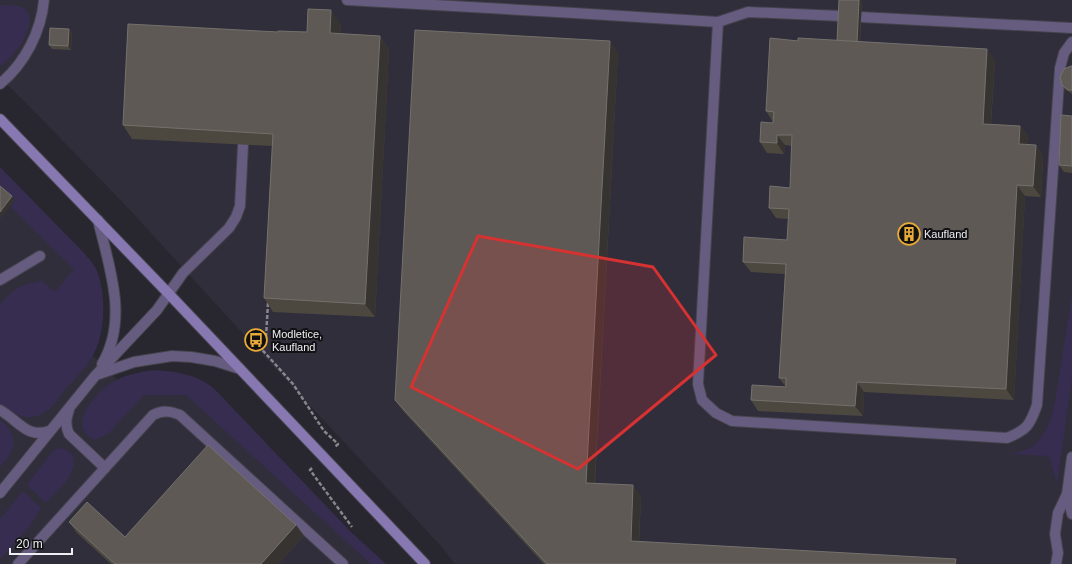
<svg xmlns="http://www.w3.org/2000/svg" width="1072" height="564" font-family="Arial,sans-serif">
  <rect width="100%" height="100%" fill="#28262e"/>
  <g fill="#312e3c">
    <path d="M 0,0 L 1072,0 L 1072,564 L 455,564 L 441,546 L 257,349 L 129,209 L 26,103 L 0,78 Z"/>
    <path d="M 0,178 L 86,267 L 90,353 L 117,380 L 190,379 L 380,564 L 0,564 Z"/>
  </g>
  <g fill="#372d50">
    <path d="M 0,5 C 7,5 19,4 25,9 C 41,22 13,59 0,66 Z"/>
    <path d="M 0,167 L 85,254 C 91,261 97,268 99,277 C 106,300 105,334 93,355 C 86,368 74,379 65,390 C 57,401 47,415 33,417 C 20,419 10,410 0,403 L 0,305 C 13,289 21,284 42,281 L 55,292 L 74,269 L 10,206 L 0,188 Z"/>
    <path d="M 1072,296 L 1072,378 L 1057,484 L 1049,456 L 1009,454 C 1022,452 1033,449 1041,438 C 1055,419 1056,392 1060,370 C 1064,345 1068,321 1072,296 Z"/>
    <path d="M 154,370 C 174,371 195,374 211,386 C 216,390 220,395 224,399 L 350,531 L 386,564 L 371,564 L 186,395 L 144,395 L 108,434 L 95,440 C 64,427 98,390 115,381 C 127,374 141,372 154,370 Z"/>
    <path d="M 0,420 C 5,423 8,427 11,432 C 18,447 9,456 0,467 Z"/>
    <path d="M 59,448 C 65,449 69,450 72,455 C 81,471 56,492 46,503 L 27,485 L 54,450 Z"/>
    <path d="M 23,491 L 41,508 L 29,527 L 0,559 L 0,519 Z"/>
  </g>
  <g fill="none" stroke-linecap="round" stroke-linejoin="round">
    <g stroke="#44424a" stroke-width="12">
      <g id="service">
        <path d="M 347,0 L 574,13 L 718,22 L 748,12 L 841,16"/>
        <path d="M 860,17 L 1072,28"/>
        <path d="M 718,22 L 698,384 L 702,400 L 716,413 L 732,421 L 1007,438 C 1027,430 1030,425 1037,405 L 1060,68 L 1064,53 L 1072,42"/>
        <path d="M 0,84 C 25,63 41,32 44,0"/>
        <path d="M 98,220 C 109,267 129,319 102,364"/>
        <path d="M 0,280 L 40,256"/>
        <path d="M 99,374 L 134,362 L 172,356 L 191,357 L 215,361 L 240,369"/>
        <path d="M 0,410 C 18,420 27,439 49,431"/>
        <path d="M 69,410 C 66,419 65,425 69,434 L 105,468"/>
        <path d="M 0,493 L 95,376 L 157,310 L 183,273 L 229,228 L 236,217 L 240,206 L 243,145"/>
        <path d="M 1067,494 L 1072,514"/>
        <path d="M 18,564 L 153,415 C 163,410 170,411 180,415 L 343,564"/>
        <path d="M 1056,564 L 1058,553 L 1055,534 L 1058,513 L 1067,494 L 1072,457"/>
      </g>
    </g>
    <g stroke="#44424a" stroke-width="12">
      <path id="secondary" d="M 0,119 L 168,293 L 425,564"/>
    </g>
    <g stroke="#88868d" stroke-width="2.5" stroke-dasharray="4 2" stroke-linecap="butt">
      <path d="M 268,303 L 266,337 L 257,344 L 293,384 L 324,431 L 338,444 L 335,447"/>
      <path d="M 312,468 L 310,470 L 352,527"/>
    </g>
    <use href="#service" stroke="#655c80" stroke-width="10"/>
    <use href="#secondary" stroke="#8878b2" stroke-width="10"/>
  </g>
  <g fill="#4c4840">
    <path d="M 839,0 L 862,0 L 860,42 L 995,60 L 991,124 L 1020,126 L 1028,136 L 1027,145 L 1036,145 L 1043,156 L 1041,197 L 1025,196 L 1014,400 L 864,392 L 863,416 L 758,411 L 751,400 L 786,387 L 779,378 L 785,274 L 751,272 L 743,262 L 787,240 L 788,219 L 776,218 L 769,208 L 790,188 L 792,146 L 785,145 L 784,154 L 767,153 L 760,142 L 773,123 L 773,122 L 766,111 L 798,41 L 837,41 Z"/>
    <path d="M 341,24 L 340,34 L 380,36 L 389,50 L 375,317 L 273,312 L 264,298 L 272,146 L 132,139 L 123,125 L 278,32 L 307,32 Z"/>
    <path d="M 72,33 L 71,50 L 52,49 L 49,45 Z"/>
    <path d="M 618,52 L 595,483 L 641,496 L 639,542 L 956,559 L 959,564 L 544,564 L 403,411 L 395,400 Z"/>
    <path d="M 1072,66 L 1072,94 L 1065,89 L 1062,85 Z"/>
    <path d="M 1072,116 L 1072,173 L 1064,172 L 1059,165 Z"/>
    <path d="M 69,522 L 125,537 L 296,525 L 304,536 L 278,564 L 111,564 L 77,533 Z"/>
  </g>
  <g fill="#363331">
    <path d="M 859,0 L 862,0 L 859,52 L 856,48 Z"/>
    <path d="M 331,10 L 341,24 L 339,47 L 330,33 Z"/>
    <path d="M 69,29 L 72,33 L 71,50 L 68,46 Z"/>
    <path d="M 380,36 L 389,50 L 375,317 L 365,304 Z"/>
    <path d="M 610,41 L 618,52 L 594,494 L 586,483 Z"/>
    <path d="M 987,49 L 995,60 L 990,134 L 983,124 Z"/>
    <path d="M 1020,126 L 1028,136 L 1027,155 L 1019,144 Z"/>
    <path d="M 777,135 L 785,145 L 784,154 L 777,143 Z"/>
    <path d="M 1036,145 L 1043,156 L 1041,197 L 1033,186 Z"/>
    <path d="M 1017,185 L 1025,196 L 1014,400 L 1006,389 Z"/>
    <path d="M 12,196 L 15,200 L 0,219 L 0,212 Z"/>
    <path d="M 857,382 L 864,392 L 863,416 L 855,406 Z"/>
    <path d="M 633,485 L 641,496 L 638,552 L 631,541 Z"/>
    <path d="M 296,525 L 304,536 L 278,564 L 261,564 Z"/>
    <path d="M 956,559 L 959,564 L 955,564 Z"/>
  </g>
  <g fill="#5e5954" stroke="#74716d">
    <path d="M 839,0 L 859,0 L 857,42 L 837,41 Z"/>
    <path d="M 308,9 L 331,10 L 330,33 L 380,36 L 365,304 L 264,298 L 273,134 L 123,125 L 128,24 L 278,32 L 278,31 L 307,32 Z"/>
    <path d="M 50,28 L 69,29 L 68,46 L 49,45 Z"/>
    <path d="M 415,30 L 610,41 L 586,483 L 633,485 L 631,541 L 956,559 L 955,564 L 547,564 L 395,400 Z"/>
    <path d="M 770,38 L 798,41 L 798,38 L 987,49 L 983,124 L 1020,126 L 1019,144 L 1036,145 L 1033,186 L 1017,185 L 1006,389 L 857,382 L 855,406 L 751,400 L 752,385 L 786,387 L 786,378 L 779,378 L 786,264 L 743,262 L 744,237 L 787,240 L 789,209 L 769,208 L 770,186 L 790,188 L 792,135 L 777,135 L 777,143 L 760,142 L 761,122 L 773,123 L 774,112 L 766,111 Z"/>
    <path d="M 1071,66 L 1072,66 L 1072,90 L 1068,90 L 1062,85 L 1060,77 L 1064,69 Z"/>
    <path d="M 1061,115 L 1072,116 L 1072,166 L 1059,165 Z"/>
    <path d="M 0,186 L 12,196 L 0,212 Z"/>
    <path d="M 208,445 L 296,525 L 261,564 L 115,564 L 69,522 L 87,502 L 125,537 Z"/>
  </g>
  <path fill="#d73232" fill-opacity="0.2" stroke="#d73232" stroke-width="3" stroke-linejoin="round" d="M 478,236 L 653,267 L 716,355 L 578,469 L 411,387 Z"/>
  <defs>
    <g id="building-ring" transform="scale(1.15)"><circle r="9.5" fill="#111013" stroke="#e9ab38" stroke-width="1.5"/><path d="M-4-6H4V6H1V3H-1V6H-4ZM-2.5-4.3h1.7v1.8h-1.7ZM.8-4.3h1.7v1.8H.8ZM-2.5-1h1.7V.8h-1.7ZM.8-1h1.7V.8H.8Z" fill="#e9ab38"/></g>
    <g id="bus-ring" transform="scale(1.15)"><circle r="9.5" fill="#111013" stroke="#e9ab38" stroke-width="1.5"/><path d="M-5-6H5V4H4V6H2V4H-2V6H-4V4H-5ZM-3.5-4V0h7V-4ZM-3.5 1.2v1.5H-2V1.2ZM2 1.2v1.5H3.5V1.2Z" fill="#e9ab38"/></g>
  </defs>
  <g fill-rule="evenodd">
    <use href="#building-ring" x="909" y="234"/>
    <use href="#bus-ring" x="256" y="340"/>
  </g>
  <g text-anchor="middle" dominant-baseline="central" stroke-width="4" stroke-linejoin="round" paint-order="stroke">
    <g font-size="11" fill="#efeef3" stroke="#111013" text-anchor="start">
      <text x="924" y="234">Kaufland</text>
      <text x="272" y="334">Modletice,<tspan x="272" dy="13">Kaufland</tspan></text>
    </g>
  </g>
  <path d="M10 548v6h62v-6" fill="none" stroke="#efeef3" stroke-width="2"/>
  <text x="16" y="548" font-size="12" fill="#efeef3" stroke="#111013" stroke-width="3" paint-order="stroke">20 m</text>
</svg>
